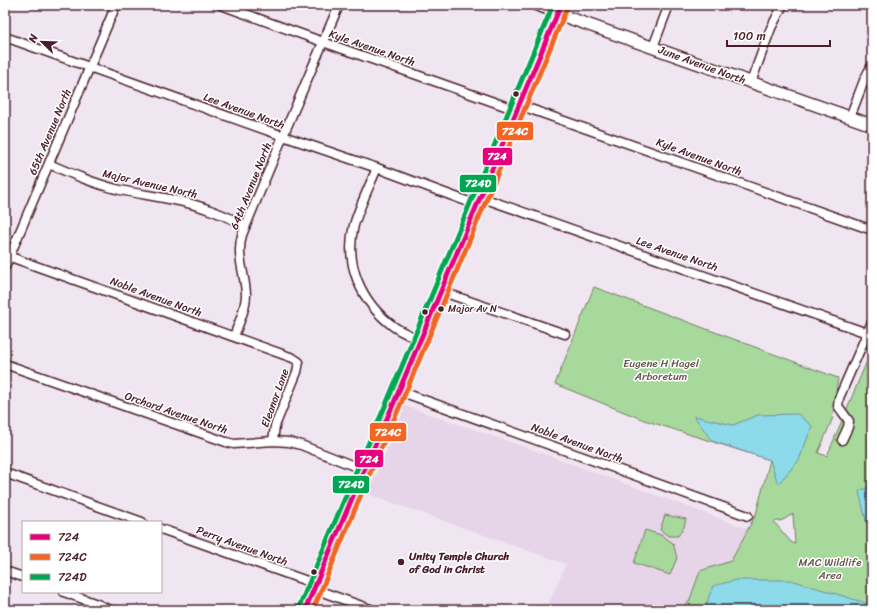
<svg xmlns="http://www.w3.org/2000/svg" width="877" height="615" font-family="Sriracha,sans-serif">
  <rect width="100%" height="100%" fill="#f0e6f2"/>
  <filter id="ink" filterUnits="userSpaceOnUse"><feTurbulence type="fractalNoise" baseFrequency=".025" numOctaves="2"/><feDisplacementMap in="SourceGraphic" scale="8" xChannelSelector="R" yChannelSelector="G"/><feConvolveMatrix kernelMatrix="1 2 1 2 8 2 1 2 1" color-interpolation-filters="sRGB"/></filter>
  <g filter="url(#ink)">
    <path fill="#e6d4e9" d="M 405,406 L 536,451 L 778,540 L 748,610 L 546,610 L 566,564 L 368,494 Z"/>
    <g fill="#a6d99b" stroke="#787c63" fill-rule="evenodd">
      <path d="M 594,287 L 838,378 L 832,420 L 818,453 L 827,456 L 872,349 L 872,610 L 678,610 L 689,602 L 700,571 L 731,561 L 756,514 L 770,460 L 644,420 L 555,384 ZM 793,514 L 795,544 L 791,542 L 774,522 L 783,520 Z"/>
      <path d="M 665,515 L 686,519 L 684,527 L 678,536 L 669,536 L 660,530 Z"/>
      <path d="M 645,530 L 661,535 L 673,543 L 677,558 L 670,575 L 634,563 Z"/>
    </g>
    <g fill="#8cdaea" stroke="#728f9e">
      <path d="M 798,414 L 812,426 L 799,460 L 778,484 L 770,460 L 712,441 L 694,416 L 733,425 L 758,415 Z"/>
      <path d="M 872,486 L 872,538 L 870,537 L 859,491 Z"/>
      <path d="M 736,580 L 791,580 L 872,605 L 872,610 L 704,610 L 713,586 Z"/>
    </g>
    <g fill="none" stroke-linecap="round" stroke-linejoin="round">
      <g stroke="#4a1f2b" stroke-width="11">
        <g id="street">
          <path d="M 221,5 L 323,42 L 508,107 L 517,109"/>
          <path d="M 533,5 L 558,14"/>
          <path d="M 5,7 L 6,5"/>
          <path d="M 5,37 L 283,136 L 377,168 L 477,205"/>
          <path d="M 653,47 L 669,5"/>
          <path d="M 751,82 L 771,28 L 783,5"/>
          <path d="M 519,105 L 872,230"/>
          <path d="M 850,117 L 865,78 L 872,65"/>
          <path d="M 49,164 C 72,174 95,184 120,190 C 138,194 156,196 174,200 C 197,204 226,215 245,226"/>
          <path d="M 377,168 C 369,187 360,205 354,225 C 344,264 361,302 393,326 C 401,332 412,336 420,340"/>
          <path d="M 480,197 L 867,333"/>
          <path d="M 5,255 L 293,358 L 299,362 L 297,372 L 275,426 L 273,441"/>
          <path d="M 5,267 L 116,5"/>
          <path d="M 440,291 L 565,334"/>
          <path d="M 234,336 C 239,323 246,308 246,294 C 245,273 236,257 242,235 L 283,136 L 339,5"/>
          <path d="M 5,364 L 226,442 L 234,444 L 273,441 L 289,442 L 301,445 L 364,470"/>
          <path d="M 399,391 L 748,516"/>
          <path d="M 842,440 L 848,427 L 849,421 L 838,406 L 839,398 L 872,322"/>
          <path d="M 5,473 L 142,522"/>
          <path d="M 161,529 L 307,581 L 317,583"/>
          <path d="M 5,571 L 23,577"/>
          <path d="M 314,589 L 373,610"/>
          <path d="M 64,592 L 97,604 L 110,610"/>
        </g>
      </g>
      <g stroke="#4a1f2b" stroke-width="14">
        <g id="secondary">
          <path d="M 558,14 L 872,125"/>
          <path d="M 305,610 L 364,470 L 393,405 L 561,5"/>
        </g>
      </g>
      <use href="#street" stroke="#fff" stroke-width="8"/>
      <use href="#secondary" stroke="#fff" stroke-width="11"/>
      <g stroke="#fff" stroke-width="8">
        <path id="bus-1" d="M 305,610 L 364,470 L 393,405 L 561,5"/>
      </g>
      <g stroke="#fff" stroke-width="8">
        <path id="bus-2" d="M 313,610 L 370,473 L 399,408 L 567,8"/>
      </g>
      <g stroke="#fff" stroke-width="8">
        <path id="bus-3" d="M 299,607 L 358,467 L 387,402 L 553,5"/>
      </g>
      <use href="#bus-1" stroke="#e5007d" stroke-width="5"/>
      <use href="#bus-2" stroke="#f26522" stroke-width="5"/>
      <use href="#bus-3" stroke="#00a651" stroke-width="5"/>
    </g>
  </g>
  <g fill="#4a1f2b" stroke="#fff" stroke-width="1.5">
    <circle cx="516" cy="94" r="3.5"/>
    <circle cx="441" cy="309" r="3.5"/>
    <circle cx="425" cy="312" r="3.5"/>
    <circle cx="401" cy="562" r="4"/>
    <circle cx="314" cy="572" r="3.5"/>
  </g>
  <g text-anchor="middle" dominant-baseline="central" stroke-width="3" stroke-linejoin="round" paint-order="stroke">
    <g font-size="10" fill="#4a1f2b" stroke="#fff" text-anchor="start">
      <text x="448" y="309">Major Av N</text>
    </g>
    <g font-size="11" fill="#4a1f2b" stroke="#fff">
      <text transform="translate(372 48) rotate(19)">Kyle Avenue North</text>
      <text transform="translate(702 65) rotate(20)">June Avenue North</text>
      <text transform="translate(244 111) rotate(20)">Lee Avenue North</text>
      <text transform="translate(50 132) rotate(-67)">65th Avenue North</text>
      <text transform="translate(699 157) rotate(20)">Kyle Avenue North</text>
      <text transform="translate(150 184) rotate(13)">Major Avenue North</text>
      <text transform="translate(251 186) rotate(-68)">64th Avenue North</text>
      <text transform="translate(677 254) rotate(19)">Lee Avenue North</text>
      <text transform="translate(156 297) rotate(20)">Noble Avenue North</text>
      <text transform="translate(275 398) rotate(-70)">Eleanor Lane</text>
      <text transform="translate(176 413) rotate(19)">Orchard Avenue North</text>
      <text transform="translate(577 443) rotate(20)">Noble Avenue North</text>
      <text transform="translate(242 546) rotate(20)">Perry Avenue North</text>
    </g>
    <g font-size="11" fill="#66574d" stroke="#fff">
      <text x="661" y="363">Eugene H Hagel<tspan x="661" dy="13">Arboretum</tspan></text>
      <text x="830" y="562">MAC Wildlife<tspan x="830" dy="13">Area</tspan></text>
    </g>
    <g font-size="11" font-weight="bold" fill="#4a1f2b" stroke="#fff" text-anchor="start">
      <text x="409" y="556">Unity Temple Church<tspan x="409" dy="13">of God in Christ</tspan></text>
    </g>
  </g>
  <g stroke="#fff" stroke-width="1.5">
    <rect x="496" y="121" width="38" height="20" rx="4" fill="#f26522"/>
    <rect x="482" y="147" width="31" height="19" rx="4" fill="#e5007d"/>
    <rect x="459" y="174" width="38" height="19" rx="4" fill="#00a651"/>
    <rect x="369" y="422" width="38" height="20" rx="4" fill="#f26522"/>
    <rect x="354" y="449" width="30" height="19" rx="4" fill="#e5007d"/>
    <rect x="332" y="475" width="38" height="19" rx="4" fill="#00a651"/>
  </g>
  <g font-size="11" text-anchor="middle" font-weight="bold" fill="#fff">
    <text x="515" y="135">724C</text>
    <text x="497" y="160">724</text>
    <text x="478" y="187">724D</text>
    <text x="388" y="436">724C</text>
    <text x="369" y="463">724</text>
    <text x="351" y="488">724D</text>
  </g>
  <rect width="877" height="615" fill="none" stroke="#fff" stroke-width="20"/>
  <rect x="10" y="10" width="857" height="595" fill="none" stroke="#4a1f2b" stroke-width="1.5" filter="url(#ink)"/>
  <rect x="22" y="521" width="140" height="72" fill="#ffffff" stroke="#b7a5aa"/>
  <rect x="30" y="534" width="20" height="6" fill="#e5007d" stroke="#b7a5aa"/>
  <text x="58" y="541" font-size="12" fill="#4a1f2b">724</text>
  <rect x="30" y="554" width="20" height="6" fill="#f26522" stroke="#b7a5aa"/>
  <text x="58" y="561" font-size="12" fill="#4a1f2b">724C</text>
  <rect x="30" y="574" width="20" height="6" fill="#00a651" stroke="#b7a5aa"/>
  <text x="58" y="581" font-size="12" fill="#4a1f2b">724D</text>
  <g transform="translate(42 42) rotate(293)" stroke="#ffffff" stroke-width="3" paint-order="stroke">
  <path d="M0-3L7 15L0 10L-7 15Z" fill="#4a1f2b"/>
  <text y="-6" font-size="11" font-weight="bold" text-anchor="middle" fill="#4a1f2b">N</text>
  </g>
  <path d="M727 40v6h103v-6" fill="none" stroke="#4a1f2b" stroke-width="2"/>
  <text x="733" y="40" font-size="12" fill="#4a1f2b" stroke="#ffffff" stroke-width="3" paint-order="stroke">100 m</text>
</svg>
